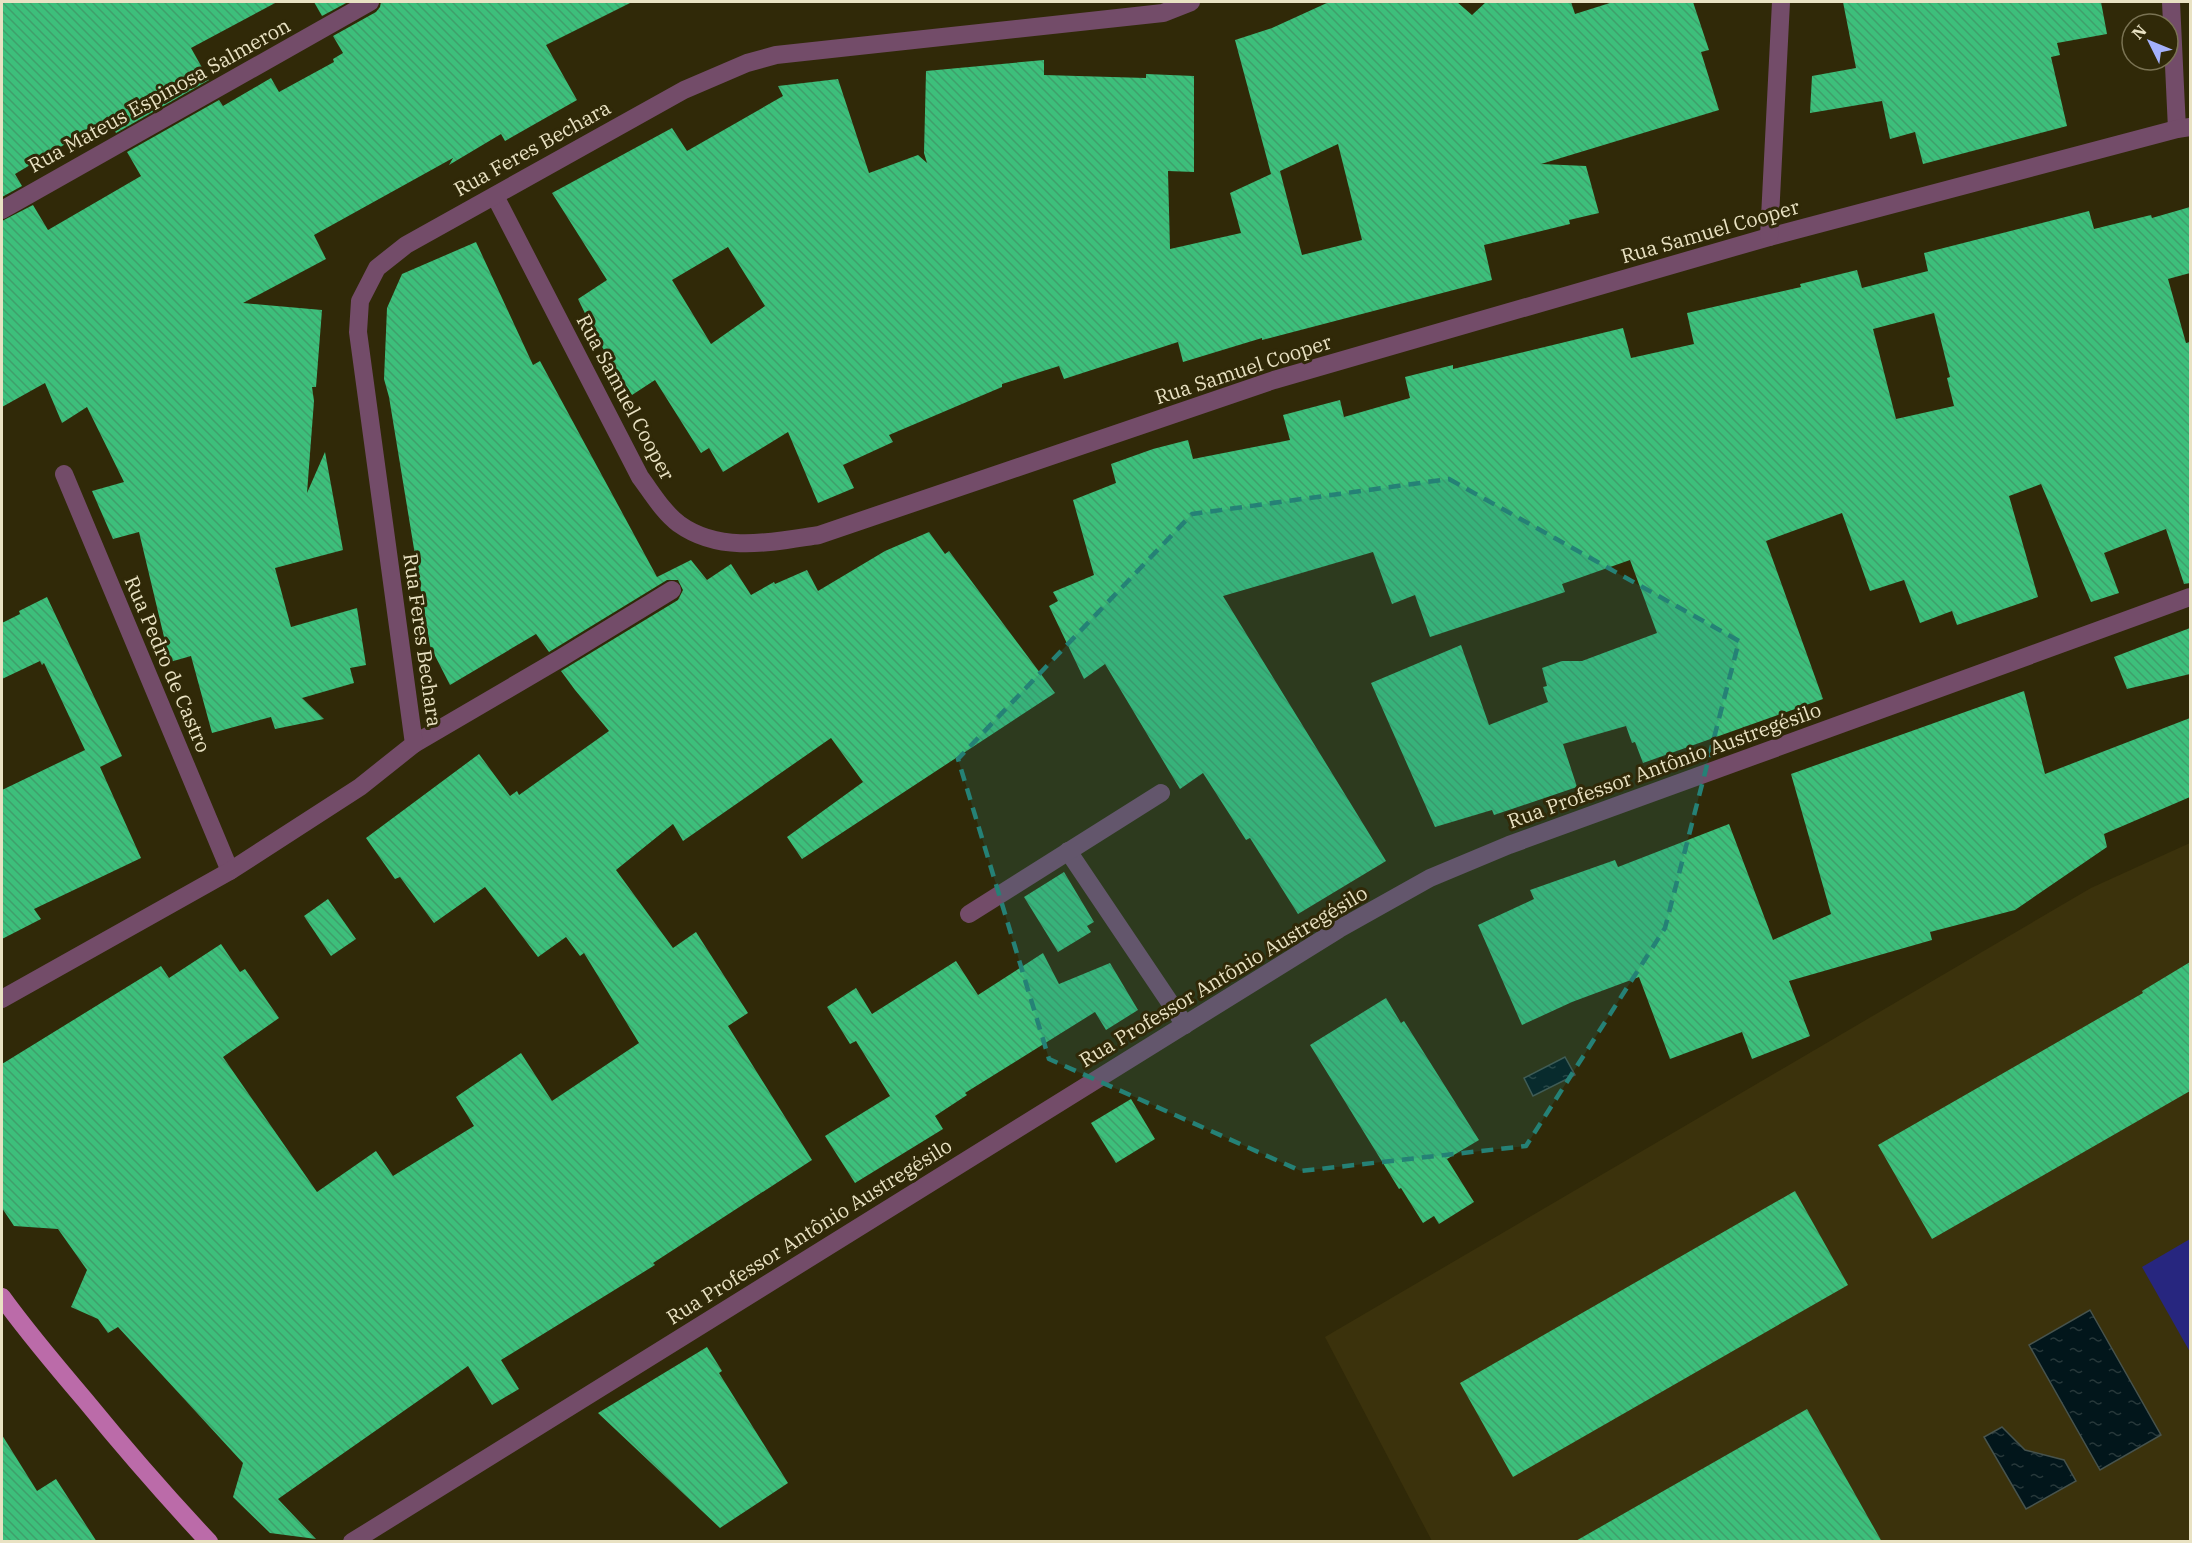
<svg xmlns="http://www.w3.org/2000/svg" width="2192" height="1543" font-family="'IBM Plex Serif',serif">
  <defs>
    <pattern id="water-ripples" width="26" height="14" patternUnits="userSpaceOnUse" patternTransform="scale(1.5)"><rect width="26" height="14" fill="#02161b"/><path d="M2 4q2-2 4 0t4 0M15 11q2-2 4 0t4 0" fill="none" stroke="#27383a"/></pattern>
    <pattern id="building-back-hatch" width="6" height="6" patternUnits="userSpaceOnUse" patternTransform="scale(1.5)"><rect width="6" height="6" fill="#3dbf7b"/><path d="M-1 5l2 2M0 0l6 6M5-1l2 2" fill="none" stroke="#3fa06b"/></pattern>
  </defs>
  <rect width="100%" height="100%" fill="#302908"/>
  <path fill="#3b320c" d="M 2190,843 L 2190,1541 L 1432,1541 L 1325,1337 L 2091,888 Z"/>
  <path fill="#27267f" d="M 2190,1239 L 2190,1352 L 2142,1267 Z"/>
  <g fill="url(#water-ripples)" stroke="#47534d" stroke-width="1.5">
    <path d="M 1565,1057 L 1575,1075 L 1533,1096 L 1524,1078 Z"/>
    <path d="M 2090,1310 L 2161,1435 L 2100,1470 L 2029,1345 Z"/>
    <path d="M 2002,1427 L 2025,1450 L 2064,1460 L 2076,1481 L 2026,1509 L 1984,1437 Z"/>
  </g>
  <g fill="url(#building-back-hatch)" fill-rule="evenodd">
    <path d="M 2,2 L 277,2 L 191,48 L 209,80 L 116,133 L 111,125 L 85,133 L 62,146 L 15,174 L 22,186 L 2,197 Z"/>
    <path d="M 314,2 L 348,2 L 322,16 Z"/>
    <path d="M 381,2 L 632,2 L 546,45 L 577,100 L 505,141 L 501,134 L 449,165 L 453,158 L 314,235 L 326,259 L 243,303 L 322,310 L 316,387 L 312,387 L 314,401 L 307,493 L 325,452 L 343,550 L 275,568 L 291,627 L 357,608 L 366,665 L 350,668 L 354,683 L 302,698 L 324,719 L 275,729 L 271,717 L 212,733 L 191,656 L 170,662 L 139,532 L 113,539 L 92,491 L 124,482 L 87,407 L 62,423 L 45,383 L 2,407 L 2,221 L 33,205 L 48,230 L 141,176 L 127,152 L 219,100 L 223,106 L 271,78 L 279,92 L 334,62 L 333,59 L 343,53 L 333,36 L 376,12 L 380,7 Z"/>
    <path d="M 1329,2 L 1457,2 L 1472,15 L 1486,2 L 1571,2 L 1575,14 L 1613,2 L 1693,2 L 1709,50 L 1701,52 L 1719,110 L 1541,164 L 1586,166 L 1599,213 L 1569,220 L 1570,224 L 1484,245 L 1492,280 L 1262,340 L 1262,338 L 1183,362 L 1178,342 L 1064,379 L 1059,366 L 1002,384 L 1002,387 L 889,435 L 893,442 L 843,465 L 854,488 L 818,503 L 788,432 L 723,472 L 709,448 L 701,453 L 655,380 L 632,395 L 599,342 L 578,299 L 607,280 L 552,193 L 672,128 L 687,151 L 783,96 L 778,86 L 838,79 L 869,173 L 918,155 L 927,163 L 924,153 L 926,71 L 1044,60 L 1044,75 L 1146,78 L 1146,74 L 1194,76 L 1194,172 L 1168,171 L 1170,249 L 1241,233 L 1230,193 L 1271,174 L 1235,40 L 1272,28 ZM 1338,144 L 1362,240 L 1302,255 L 1280,171 ZM 728,247 L 765,306 L 711,344 L 672,280 Z"/>
    <path d="M 1843,2 L 2101,2 L 2107,34 L 2057,43 L 2060,55 L 2051,57 L 2067,126 L 1923,164 L 1915,132 L 1890,139 L 1882,101 L 1810,113 L 1812,76 L 1856,68 Z"/>
    <path d="M 2190,207 L 2190,273 L 2168,279 L 2186,343 L 2190,342 L 2190,583 L 2184,584 L 2166,529 L 2104,553 L 2119,593 L 2091,602 L 2041,484 L 2009,496 L 2038,597 L 1957,625 L 1952,611 L 1920,623 L 1904,580 L 1870,591 L 1842,513 L 1766,541 L 1823,699 L 1643,763 L 1635,742 L 1632,743 L 1626,726 L 1563,744 L 1577,787 L 1494,815 L 1492,810 L 1435,827 L 1371,683 L 1461,645 L 1489,725 L 1548,702 L 1543,687 L 1547,686 L 1542,668 L 1562,661 L 1582,661 L 1657,633 L 1630,560 L 1562,584 L 1565,592 L 1430,637 L 1415,595 L 1392,604 L 1373,552 L 1223,596 L 1386,861 L 1298,914 L 1250,838 L 1246,840 L 1203,773 L 1180,789 L 1105,664 L 1084,679 L 1049,606 L 1058,601 L 1053,592 L 1094,575 L 1073,500 L 1116,483 L 1111,464 L 1153,449 L 1188,440 L 1193,459 L 1290,440 L 1283,415 L 1340,400 L 1344,417 L 1410,398 L 1405,377 L 1453,365 L 1453,369 L 1623,328 L 1631,358 L 1694,344 L 1687,313 L 1801,287 L 1800,284 L 1857,270 L 1862,288 L 1928,271 L 1924,253 L 2089,211 L 2094,229 L 2151,215 L 2152,218 ZM 1934,313 L 1950,377 L 1947,378 L 1954,406 L 1896,419 L 1873,329 Z"/>
    <path d="M 476,242 L 533,365 L 540,361 L 657,577 L 691,560 L 707,580 L 731,564 L 751,595 L 774,582 L 775,584 L 807,570 L 818,591 L 885,551 L 929,532 L 945,554 L 949,551 L 1055,693 L 802,859 L 787,837 L 863,782 L 831,738 L 683,841 L 673,824 L 616,870 L 673,948 L 696,932 L 748,1013 L 728,1026 L 812,1160 L 653,1263 L 655,1265 L 501,1360 L 519,1389 L 492,1405 L 468,1366 L 278,1499 L 316,1539 L 270,1533 L 233,1497 L 243,1463 L 118,1327 L 108,1333 L 98,1319 L 71,1307 L 87,1270 L 58,1229 L 14,1226 L 2,1208 L 2,1064 L 161,966 L 169,978 L 221,944 L 240,972 L 245,969 L 279,1018 L 223,1057 L 317,1192 L 376,1151 L 393,1176 L 474,1126 L 456,1097 L 521,1053 L 552,1101 L 639,1043 L 584,953 L 580,956 L 566,937 L 538,957 L 485,887 L 434,923 L 400,877 L 395,879 L 366,838 L 479,754 L 510,796 L 517,791 L 519,795 L 609,731 L 575,690 L 561,671 L 678,600 L 683,590 L 678,580 L 667,580 L 549,652 L 536,634 L 450,685 L 430,646 L 389,397 L 384,379 L 387,308 L 402,274 Z"/>
    <path d="M 47,597 L 122,756 L 100,767 L 141,858 L 34,909 L 41,919 L 2,939 L 2,790 L 85,750 L 44,663 L 42,665 L 40,661 L 2,679 L 2,623 L 20,614 L 19,611 Z"/>
    <path d="M 2190,628 L 2190,674 L 2127,689 L 2114,657 Z"/>
    <path d="M 2024,691 L 2045,774 L 2190,718 L 2190,797 L 2104,834 L 2107,847 L 2015,910 L 1930,932 L 1932,940 L 1789,981 L 1810,1036 L 1752,1059 L 1742,1032 L 1670,1059 L 1639,977 L 1572,1002 L 1522,1025 L 1478,925 L 1534,899 L 1530,890 L 1615,860 L 1618,867 L 1729,824 L 1773,940 L 1831,914 L 1791,774 Z"/>
    <path d="M 1064,872 L 1094,922 L 1087,926 L 1091,932 L 1058,952 L 1024,897 Z"/>
    <path d="M 328,899 L 356,939 L 331,956 L 304,916 Z"/>
    <path d="M 1043,953 L 1059,984 L 1110,963 L 1138,1010 L 1106,1030 L 1095,1012 L 965,1093 L 967,1095 L 935,1116 L 943,1129 L 855,1183 L 825,1136 L 890,1096 L 856,1041 L 850,1044 L 827,1007 L 856,988 L 872,1014 L 956,961 L 978,995 Z"/>
    <path d="M 2190,962 L 2190,1091 L 1932,1239 L 1878,1145 L 2143,993 L 2142,991 Z"/>
    <path d="M 1386,998 L 1401,1023 L 1404,1021 L 1479,1140 L 1447,1159 L 1474,1202 L 1439,1224 L 1434,1216 L 1423,1223 L 1401,1188 L 1399,1189 L 1310,1045 Z"/>
    <path d="M 1131,1099 L 1155,1139 L 1116,1163 L 1091,1123 Z"/>
    <path d="M 1795,1191 L 1848,1285 L 1513,1477 L 1460,1383 Z"/>
    <path d="M 707,1347 L 722,1371 L 719,1373 L 788,1483 L 720,1528 L 598,1413 Z"/>
    <path d="M 1807,1409 L 1882,1542 L 1574,1542 Z"/>
    <path d="M 2,1435 L 37,1491 L 56,1479 L 97,1542 L 2,1542 Z"/>
  </g>
  <g fill="none" stroke-linecap="round" stroke-linejoin="round">
    <g stroke="#734c69" stroke-width="18">
      <path d="M 2171,2 L 2177,129"/>
      <path d="M 495,196 L 640,477 C 652,493 663,512 679,524 C 721,554 772,542 819,535 L 1274,380 L 1769,237 L 2177,129 L 2190,127"/>
      <path d="M 2,210 L 370,2"/>
      <path d="M 1769,237 L 1781,2"/>
      <path d="M 64,474 L 230,871"/>
      <path d="M 414,744 L 561,658 L 672,590"/>
      <path d="M 1068,851 L 1185,1025"/>
      <path d="M 969,914 L 1161,793"/>
      <path d="M 2,999 L 230,871 L 360,787 L 414,744 L 358,332 L 360,301 L 377,268 L 406,245 L 684,90 L 747,63 L 776,55 L 1163,13 L 1191,2"/>
      <path d="M 352,1542 L 1339,929 L 1430,878 L 1509,845 L 2190,597"/>
    </g>
    <path stroke="#bb6ba9" stroke-width="18" d="M 2,1297 C 28,1333 56,1366 85,1400 C 125,1449 166,1496 209,1542"/>
  </g>
  <path fill="#258176" fill-opacity="0.2" stroke="#258176" stroke-width="4.5" stroke-dasharray="12 8" stroke-linejoin="round" d="M 1449,479 L 1739,641 L 1665,928 L 1526,1146 L 1301,1171 L 1049,1059 L 958,759 L 1192,514 Z"/>
  <g text-anchor="middle" dominant-baseline="central" stroke-width="6" stroke-linejoin="round" paint-order="stroke">
    <g font-size="20" fill="#e9e2c3" stroke="#302908">
      <text transform="translate(159 95) rotate(-29)">Rua Mateus Espinosa Salmeron</text>
      <text transform="translate(532 148) rotate(-29)">Rua Feres Bechara</text>
      <text transform="translate(1710 231) rotate(-16)">Rua Samuel Cooper</text>
      <text transform="translate(1243 369) rotate(-18)">Rua Samuel Cooper</text>
      <text transform="translate(626 397) rotate(62)">Rua Samuel Cooper</text>
      <text transform="translate(423 640) rotate(82)">Rua Feres Bechara</text>
      <text transform="translate(168 664) rotate(67)">Rua Pedro de Castro</text>
      <text transform="translate(1664 765) rotate(-20)">Rua Professor Antônio Austregésilo</text>
      <text transform="translate(1223 976) rotate(-31)">Rua Professor Antônio Austregésilo</text>
      <text transform="translate(809 1231) rotate(-32)">Rua Professor Antônio Austregésilo</text>
    </g>
  </g>
  <rect width="2192" height="1543" fill="none" stroke="#e9e2c3" stroke-width="6"/>
  <g transform="translate(2150 42) rotate(313)"><circle r="28" fill="#302908" stroke="#7a7353" stroke-width="1.5"/>
  <path d="M0-4.5L10 22L0 15L-10 22Z" fill="#a4b1fc"/>
  <text y="-9" font-size="16" font-weight="bold" text-anchor="middle" fill="#e9e2c3">N</text>
  </g>
</svg>
